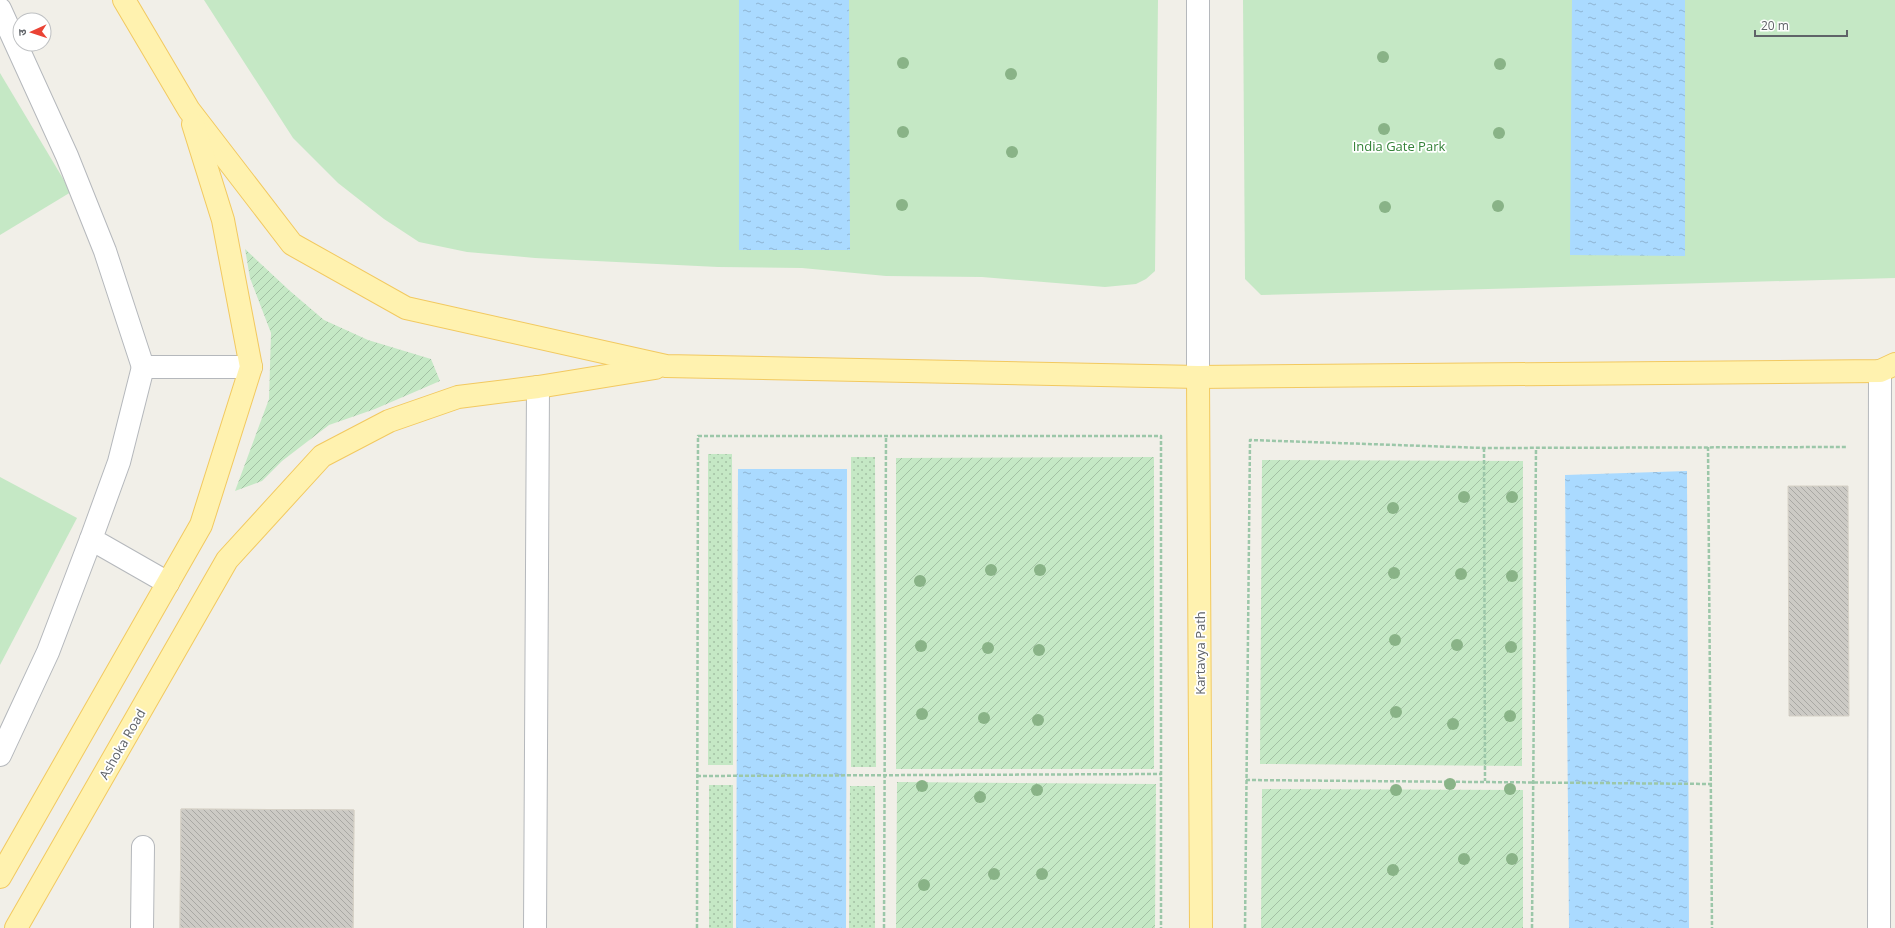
<svg xmlns="http://www.w3.org/2000/svg" width="1895" height="928" font-family="'Open Sans','Noto Sans Devanagari',sans-serif">
  <defs>
    <pattern id="grass-dots" width="8" height="8" patternUnits="userSpaceOnUse"><rect width="8" height="8" fill="#c5e8c5"/><path d="M2 2h.1M6 6h.1" fill="none" stroke="#a3c0a4" stroke-width="1.8" stroke-linecap="round"/></pattern>
    <pattern id="garden-furrows" width="10" height="10" patternUnits="userSpaceOnUse"><rect width="10" height="10" fill="#c5e8c5"/><path d="M-1 1l2-2M0 10L10 0M9 11l2-2" fill="none" stroke="#a3c0a4"/></pattern>
    <pattern id="water-ripples" width="26" height="14" patternUnits="userSpaceOnUse"><rect width="26" height="14" fill="#aadaff"/><path d="M2 4q2-2 4 0t4 0M15 11q2-2 4 0t4 0" fill="none" stroke="#8eb4d2"/></pattern>
    <pattern id="building-back-hatch" width="6" height="6" patternUnits="userSpaceOnUse"><rect width="6" height="6" fill="#cccac5"/><path d="M-1 5l2 2M0 0l6 6M5-1l2 2" fill="none" stroke="#a9a8a4"/></pattern>
  </defs>
  <rect width="100%" height="100%" fill="#f1efe8"/>
  <g fill="url(#grass-dots)">
    <path d="M 708,454 L 732,454 L 733,765 L 708,765 Z"/>
    <path d="M 851,457 L 875,457 L 876,767 L 851,767 Z"/>
    <rect x="709" y="785" width="24" height="143"/>
    <path d="M 850,786 L 875,786 L 875,928 L 849,928 Z"/>
  </g>
  <g fill="#c5e8c5">
    <path d="M 204,0 L 1158,0 L 1155,271 L 1146,279 L 1136,284 L 1105,287 L 982,277 L 886,276 L 802,268 L 718,267 L 535,258 L 467,252 L 419,242 L 384,219 L 338,183 L 293,138 Z"/>
    <path d="M 1243,0 L 1895,0 L 1895,278 L 1261,295 L 1245,279 Z"/>
    <path d="M 0,73 L 71,192 L 0,235 Z"/>
    <path d="M 0,477 L 77,518 L 0,665 Z"/>
  </g>
  <g fill="url(#garden-furrows)">
    <path d="M 245,249 L 290,291 L 324,320 L 368,340 L 431,359 L 440,381 L 375,409 L 329,425 L 282,461 L 262,481 L 235,491 L 269,399 L 271,333 L 250,278 Z"/>
    <path d="M 1154,457 L 1154,769 L 896,769 L 896,458 Z"/>
    <path d="M 1262,460 L 1523,461 L 1522,766 L 1260,764 Z"/>
    <path d="M 897,782 L 1156,784 L 1155,928 L 896,928 Z"/>
    <path d="M 1262,789 L 1523,790 L 1523,928 L 1261,928 Z"/>
  </g>
  <g fill="url(#water-ripples)">
    <path d="M 739,0 L 849,0 L 850,250 L 739,250 Z"/>
    <path d="M 1572,0 L 1685,0 L 1685,256 L 1570,255 Z"/>
    <path d="M 738,469 L 847,469 L 846,928 L 736,928 Z"/>
    <path d="M 1687,471 L 1689,928 L 1569,928 L 1565,475 Z"/>
  </g>
  <g fill="url(#building-back-hatch)" stroke="#d6d1c6">
    <path d="M 1788,486 L 1848,486 L 1849,716 L 1789,716 Z"/>
    <path d="M 181,809 L 354,810 L 353,928 L 314,928 L 313,850 L 229,850 L 229,928 L 180,928 Z"/>
    <path d="M 181,809 L 354,810 L 353,928 L 180,928 Z"/>
  </g>
  <g fill="none" stroke-linecap="round" stroke-linejoin="round">
    <g stroke="#b5b8bc" stroke-width="24">
      <g id="minor">
        <path d="M 1198,0 L 1198,377"/>
        <path d="M 0,9 L 67,156 L 105,251 L 143,367 L 251,367"/>
        <path d="M 143,367 L 119,462 L 91,539 L 168,583"/>
        <path d="M 0,755 L 48,652 L 91,539"/>
        <path d="M 142,928 L 143,847"/>
        <path d="M 535,928 L 538,387"/>
        <path d="M 1879,928 L 1880,371"/>
      </g>
    </g>
    <g stroke="#f2c960" stroke-width="24">
      <g id="major">
        <path d="M 124,0 L 189,110 L 292,244 L 406,308 L 666,366 L 1198,377 L 1880,371 L 1895,364"/>
        <path d="M 1198,377 L 1201,928"/>
        <path d="M 0,877 L 201,525 L 251,367 L 223,220 L 193,124"/>
        <path d="M 16,928 L 227,560 L 322,456 L 389,421 L 458,397 L 538,387 L 655,368"/>
      </g>
    </g>
    <g stroke="#9cc7a9" stroke-width="2.5" stroke-dasharray="4 2" stroke-linecap="butt">
      <path d="M 1708,447 L 1712,928"/>
      <path d="M 1484,448 L 1485,781"/>
      <path d="M 697,776 L 1161,774"/>
      <path d="M 1246,780 L 1712,784"/>
      <path d="M 697,928 L 698,436 L 1161,436 L 1161,928"/>
      <path d="M 884,928 L 886,436"/>
      <path d="M 1245,928 L 1250,440 L 1484,448 L 1847,447"/>
      <path d="M 1532,928 L 1536,448"/>
    </g>
    <use href="#minor" stroke="#fff" stroke-width="22"/>
    <use href="#major" stroke="#fff2af" stroke-width="22"/>
  </g>
  <g fill="#89b387">
    <circle cx="1383" cy="57" r="6"/>
    <circle cx="903" cy="63" r="6"/>
    <circle cx="1500" cy="64" r="6"/>
    <circle cx="1011" cy="74" r="6"/>
    <circle cx="1384" cy="129" r="6"/>
    <circle cx="903" cy="132" r="6"/>
    <circle cx="1499" cy="133" r="6"/>
    <circle cx="1012" cy="152" r="6"/>
    <circle cx="902" cy="205" r="6"/>
    <circle cx="1498" cy="206" r="6"/>
    <circle cx="1385" cy="207" r="6"/>
    <circle cx="1464" cy="497" r="6"/>
    <circle cx="1512" cy="497" r="6"/>
    <circle cx="1393" cy="508" r="6"/>
    <circle cx="991" cy="570" r="6"/>
    <circle cx="1040" cy="570" r="6"/>
    <circle cx="1394" cy="573" r="6"/>
    <circle cx="1461" cy="574" r="6"/>
    <circle cx="1512" cy="576" r="6"/>
    <circle cx="920" cy="581" r="6"/>
    <circle cx="1395" cy="640" r="6"/>
    <circle cx="1457" cy="645" r="6"/>
    <circle cx="921" cy="646" r="6"/>
    <circle cx="1511" cy="647" r="6"/>
    <circle cx="988" cy="648" r="6"/>
    <circle cx="1039" cy="650" r="6"/>
    <circle cx="1396" cy="712" r="6"/>
    <circle cx="922" cy="714" r="6"/>
    <circle cx="1510" cy="716" r="6"/>
    <circle cx="984" cy="718" r="6"/>
    <circle cx="1038" cy="720" r="6"/>
    <circle cx="1453" cy="724" r="6"/>
    <circle cx="1450" cy="784" r="6"/>
    <circle cx="922" cy="786" r="6"/>
    <circle cx="1510" cy="789" r="6"/>
    <circle cx="1037" cy="790" r="6"/>
    <circle cx="1396" cy="790" r="6"/>
    <circle cx="980" cy="797" r="6"/>
    <circle cx="1464" cy="859" r="6"/>
    <circle cx="1512" cy="859" r="6"/>
    <circle cx="1393" cy="870" r="6"/>
    <circle cx="994" cy="874" r="6"/>
    <circle cx="1042" cy="874" r="6"/>
    <circle cx="924" cy="885" r="6"/>
  </g>
  <g text-anchor="middle" dominant-baseline="central" stroke-width="3.5" stroke-linejoin="round" paint-order="stroke">
    <g font-size="13" fill="#348238" stroke="#fff">
      <text x="1399" y="146">India Gate Park</text>
    </g>
    <g font-size="13" fill="#5f6368" stroke="#fff">
      <text transform="translate(1200 653) rotate(-90)">Kartavya Path</text>
      <text transform="translate(122 744) rotate(-60)">Ashoka Road</text>
    </g>
  </g>
  <g transform="translate(32 32) rotate(267)"><circle r="19" fill="#ffffff" stroke="#bfc1c3"/>
  <path d="M0-3L7 15L0 10L-7 15Z" fill="#ea4335"/>
  <text y="-6" font-size="11" font-weight="bold" text-anchor="middle" fill="#5f6368">उ</text>
  </g>
  <path d="M1755 30v6h92v-6" fill="none" stroke="#5f6368" stroke-width="2"/>
  <text x="1761" y="30" font-size="12" fill="#5f6368" stroke="#ffffff" stroke-width="3" paint-order="stroke">20 m</text>
</svg>
